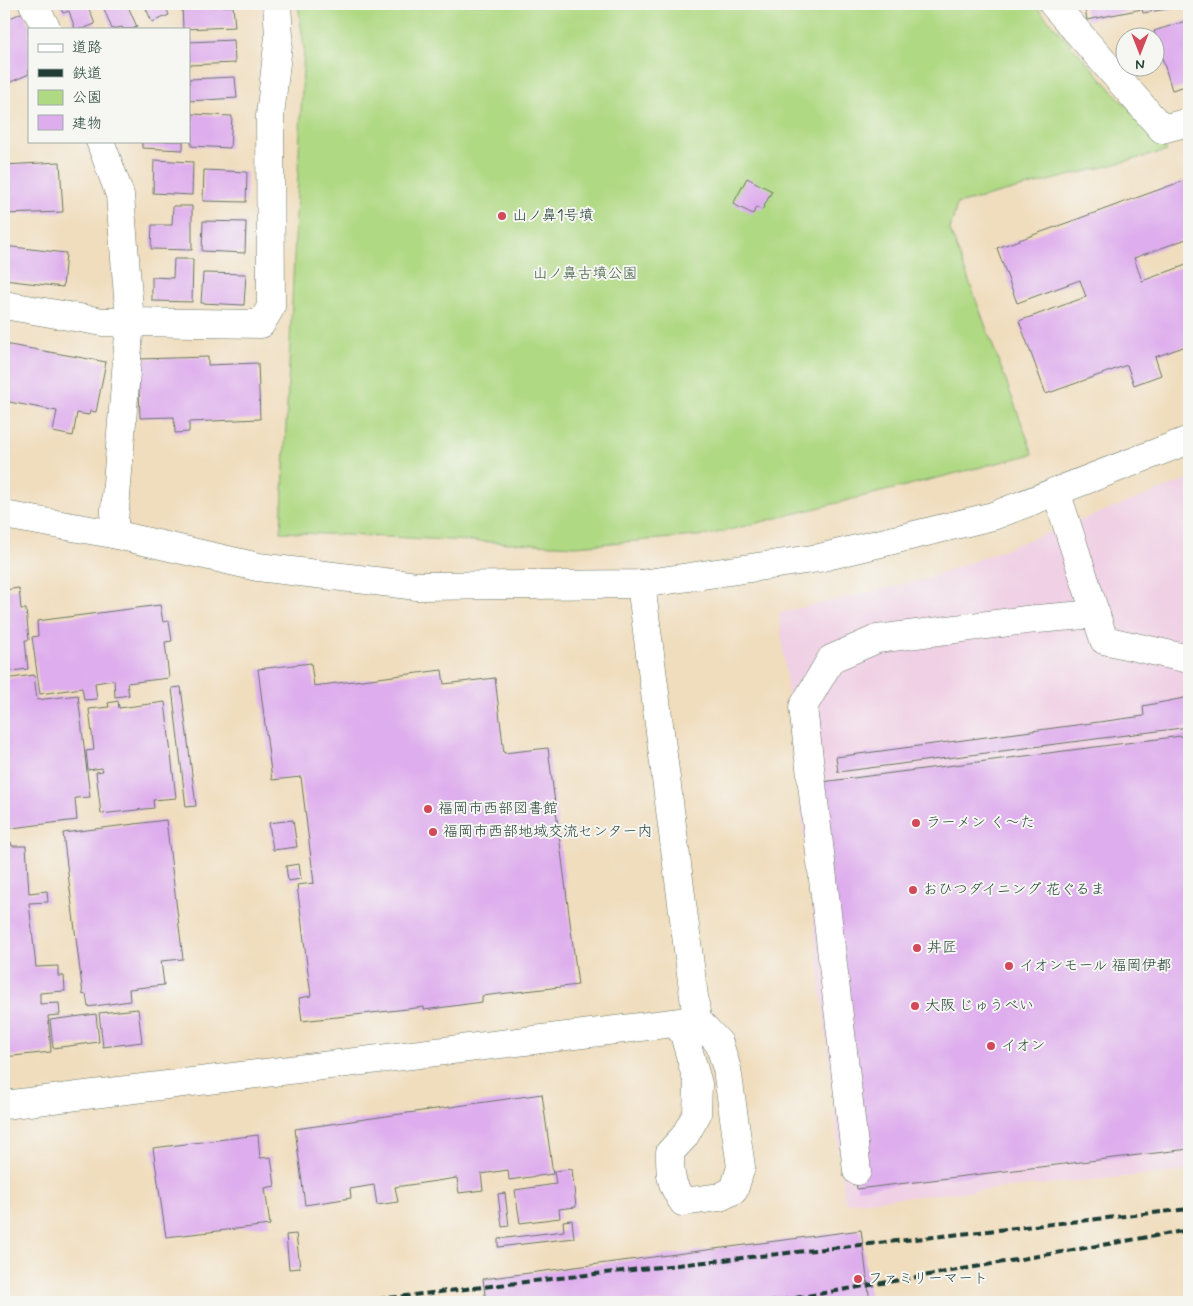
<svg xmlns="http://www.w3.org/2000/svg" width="1193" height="1306" font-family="Mynerve,'Klee One',sans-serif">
  <rect width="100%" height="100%" fill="#f6f6f2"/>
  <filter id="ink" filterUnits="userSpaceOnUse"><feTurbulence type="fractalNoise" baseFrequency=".02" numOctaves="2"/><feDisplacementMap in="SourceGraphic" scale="10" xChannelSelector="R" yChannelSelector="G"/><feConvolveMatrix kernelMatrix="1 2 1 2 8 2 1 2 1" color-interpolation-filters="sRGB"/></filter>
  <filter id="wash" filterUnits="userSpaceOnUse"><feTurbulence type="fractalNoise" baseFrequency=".0096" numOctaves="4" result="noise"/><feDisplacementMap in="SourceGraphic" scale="20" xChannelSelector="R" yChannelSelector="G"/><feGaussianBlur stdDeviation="1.12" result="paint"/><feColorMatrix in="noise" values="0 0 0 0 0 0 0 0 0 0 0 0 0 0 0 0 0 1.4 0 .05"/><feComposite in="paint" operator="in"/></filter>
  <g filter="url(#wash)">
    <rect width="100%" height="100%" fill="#f0ddbd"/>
    <path fill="#f0d0e5" d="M 1189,479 L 1189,1171 L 845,1203 L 779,613 L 926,579 Z"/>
    <path fill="#b0d984" stroke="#688b5c" d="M 298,4 L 1034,4 L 1167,151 L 957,204 L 950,230 L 1033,454 L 709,535 L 576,546 L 281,532 L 304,48 Z"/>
    <g id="blocks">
      <g fill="#deaded">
        <path d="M 59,4 L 87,4 L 95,24 L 82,29 L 75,29 L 69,11 L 63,13 Z"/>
        <path d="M 102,4 L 127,4 L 137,27 L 132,29 L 123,29 L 122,27 L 112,29 Z"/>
        <path d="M 144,4 L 165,4 L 169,15 L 152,22 Z"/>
        <path d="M 203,4 L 203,7 L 233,6 L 235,27 L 183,29 L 182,5 Z"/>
        <path d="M 1084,4 L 1181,4 L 1179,7 L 1143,13 L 1142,9 L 1087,20 Z"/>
        <path d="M 23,12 L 31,29 L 29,29 L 29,74 L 4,85 L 4,21 Z"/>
        <path d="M 1189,20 L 1189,85 L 1172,90 L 1154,31 Z"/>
        <path d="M 234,40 L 235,63 L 189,65 L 189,42 Z"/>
        <path d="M 235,77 L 237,98 L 189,101 L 189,79 Z"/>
        <path d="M 193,114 L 232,116 L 230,148 L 191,146 Z"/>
        <path d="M 142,141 L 183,141 L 183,150 L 142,148 Z"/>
        <path d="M 154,160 L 193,162 L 192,195 L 153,193 Z"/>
        <path d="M 60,162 L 63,212 L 4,214 L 4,165 Z"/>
        <path d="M 204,170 L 247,172 L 246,202 L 203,201 Z"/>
        <path d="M 747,178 L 772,191 L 762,210 L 756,207 L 753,214 L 733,204 Z"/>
        <path d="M 1183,181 L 1189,198 L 1189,238 L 1134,258 L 1142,281 L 1189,264 L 1189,345 L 1155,357 L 1161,375 L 1134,385 L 1127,365 L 1046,394 L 1019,321 L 1086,297 L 1080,280 L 1017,303 L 997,248 Z"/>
        <path d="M 173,206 L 192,206 L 192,250 L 151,249 L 152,225 L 172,225 Z"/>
        <path d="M 203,221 L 246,222 L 245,253 L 202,251 Z"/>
        <path d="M 4,246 L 66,253 L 63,287 L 4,280 Z"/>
        <path d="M 174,259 L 193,259 L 192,302 L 152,301 L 152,277 L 173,278 Z"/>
        <path d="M 203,273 L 246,274 L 244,305 L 201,303 Z"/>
        <path d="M 4,344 L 106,362 L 96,412 L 90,411 L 89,415 L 77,413 L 73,436 L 53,432 L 57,411 L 4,401 Z"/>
        <path d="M 208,357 L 208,365 L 258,363 L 260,419 L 189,422 L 189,432 L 175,433 L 174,417 L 140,418 L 138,359 Z"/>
        <path d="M 19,588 L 21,609 L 26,609 L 29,640 L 25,640 L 28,669 L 4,672 L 4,590 Z"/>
        <path d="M 160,605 L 163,622 L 169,621 L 172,641 L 165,642 L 169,678 L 127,683 L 129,695 L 115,697 L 114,680 L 95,683 L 97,699 L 84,700 L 82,688 L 40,694 L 32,637 L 38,636 L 37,621 Z"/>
        <path d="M 311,663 L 314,686 L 442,670 L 444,684 L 495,678 L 504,753 L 548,748 L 578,985 L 482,996 L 482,1002 L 424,1010 L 424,1007 L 302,1021 L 299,998 L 311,996 L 297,885 L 314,883 L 301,777 L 272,780 L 258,669 Z"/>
        <path d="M 34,675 L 37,700 L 78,695 L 90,797 L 75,798 L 77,820 L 4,829 L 4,679 Z"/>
        <path d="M 181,687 L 196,806 L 186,807 L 172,688 Z"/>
        <path d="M 1189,697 L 1189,727 L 838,772 L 836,757 L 1144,716 L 1143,706 Z"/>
        <path d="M 118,701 L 119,708 L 165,702 L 176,798 L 153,800 L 154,808 L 101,814 L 96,772 L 103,771 L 102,768 L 88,770 L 86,751 L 94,750 L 89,709 L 109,707 L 108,703 Z"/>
        <path d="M 1189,735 L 1189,1149 L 857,1189 L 806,784 Z"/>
        <path d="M 166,820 L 183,959 L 161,961 L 164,985 L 129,989 L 130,1001 L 88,1007 L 86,994 L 83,995 L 63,833 Z"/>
        <path d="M 293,820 L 297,847 L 273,850 L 269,823 Z"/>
        <path d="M 11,842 L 12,846 L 26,846 L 29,893 L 47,891 L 48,902 L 29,903 L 36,967 L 58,966 L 58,976 L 64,976 L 65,991 L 40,993 L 40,1004 L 59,1003 L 60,1015 L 48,1016 L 51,1052 L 4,1057 L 4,843 Z"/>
        <path d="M 299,864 L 301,879 L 288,881 L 286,866 Z"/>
        <path d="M 138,1009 L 142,1042 L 103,1047 L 99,1013 Z"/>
        <path d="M 96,1014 L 99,1042 L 53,1048 L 50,1020 Z"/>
        <path d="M 542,1094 L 553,1174 L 509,1180 L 508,1170 L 481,1174 L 483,1190 L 459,1193 L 457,1178 L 395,1187 L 398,1202 L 377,1205 L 374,1185 L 350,1189 L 351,1198 L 305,1205 L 295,1129 Z"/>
        <path d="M 258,1135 L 260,1158 L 271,1157 L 275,1186 L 265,1188 L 270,1225 L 166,1237 L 153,1148 Z"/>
        <path d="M 572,1169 L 576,1207 L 559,1209 L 560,1218 L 520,1223 L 515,1190 L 556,1184 L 554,1171 Z"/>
        <path d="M 505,1193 L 509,1226 L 502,1227 L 498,1194 Z"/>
        <path d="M 572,1220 L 574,1238 L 498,1247 L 498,1239 L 564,1231 L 563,1221 Z"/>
        <path d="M 861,1230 L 870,1302 L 486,1302 L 483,1279 Z"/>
        <path d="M 296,1234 L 300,1268 L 289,1269 L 286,1235 Z"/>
      </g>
    </g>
  </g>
  <g filter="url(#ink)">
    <use href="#blocks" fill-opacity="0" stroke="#687564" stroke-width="1"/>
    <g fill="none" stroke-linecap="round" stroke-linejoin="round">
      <g stroke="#687564" stroke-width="29">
        <g id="minor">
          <path d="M 33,4 L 47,29"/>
          <path d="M 1053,4 L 1162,129 L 1189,122"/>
          <path d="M 100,141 L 120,195 L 130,322 L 261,324 L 271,307 L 270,116 L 279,36 L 277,4"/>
          <path d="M 4,305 L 103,322 L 130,322 L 113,534"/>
          <path d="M 1056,491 L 1104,640 L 1189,659"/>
          <path d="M 4,515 L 113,534 L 258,567 L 417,586 L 641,584 L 819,558 L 993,516 L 1189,440"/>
          <path d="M 675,1023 L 684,1034 L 698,1084 L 697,1114 L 684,1137 L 670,1152 C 670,1175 670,1183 683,1202 L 720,1197 L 734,1190 L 741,1167 L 727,1069 L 719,1043 L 697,1020"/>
          <path d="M 4,1105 L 697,1020 L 641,584"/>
          <path d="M 857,1171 L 803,707 L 831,659 L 877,639 L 1026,620 L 1096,614"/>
        </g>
      </g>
      <use href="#minor" stroke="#fff" stroke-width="28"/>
      <g stroke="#1f3d34" stroke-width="4" stroke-dasharray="8 4" stroke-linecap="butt">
        <path d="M 354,1302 L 568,1277 L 1189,1209"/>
        <path d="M 772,1302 L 1189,1230"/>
      </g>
    </g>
  </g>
  <g fill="#d1495b" stroke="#f6f6f2" stroke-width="2">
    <circle cx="502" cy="216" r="5"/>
    <circle cx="428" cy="809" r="5"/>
    <circle cx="916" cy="823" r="5"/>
    <circle cx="433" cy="832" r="5"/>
    <circle cx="913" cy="890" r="5"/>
    <circle cx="917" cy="948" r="5"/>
    <circle cx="1009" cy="966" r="5"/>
    <circle cx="915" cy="1006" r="5"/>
    <circle cx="991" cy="1046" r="5"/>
    <circle cx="858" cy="1279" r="5"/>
  </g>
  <g text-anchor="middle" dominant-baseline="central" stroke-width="4" stroke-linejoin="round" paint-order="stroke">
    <g font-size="15" fill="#1f3d34" stroke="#f6f6f2" text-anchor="start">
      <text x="512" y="216">山ノ鼻1号墳</text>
      <text x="438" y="809">福岡市西部図書館</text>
      <text x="926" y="823">ラーメン く〜た</text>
      <text x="443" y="832">福岡市西部地域交流センター内</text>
      <text x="923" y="890">おひつダイニング 花ぐるま</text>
      <text x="927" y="948">丼匠</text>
      <text x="1019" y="966">イオンモール 福岡伊都</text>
      <text x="925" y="1006">大阪 じゅうべい</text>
      <text x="1001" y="1046">イオン</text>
      <text x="868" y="1279">ファミリーマート</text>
    </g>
    <g font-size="15" fill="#3c5c44" stroke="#f6f6f2">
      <text x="585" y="274">山ノ鼻古墳公園</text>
    </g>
  </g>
  <rect width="1193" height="1306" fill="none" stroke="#f6f6f2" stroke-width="20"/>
  <rect x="28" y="28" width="162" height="115" fill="#f6f6f2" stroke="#a0aca6"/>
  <rect x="38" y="44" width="25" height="8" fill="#ffffff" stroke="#a0aca6"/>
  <text x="72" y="52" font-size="15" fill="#1f3d34">道路</text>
  <rect x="38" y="69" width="25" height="8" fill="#1f3d34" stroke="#a0aca6"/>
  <text x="72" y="78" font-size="15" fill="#1f3d34">鉄道</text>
  <rect x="38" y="90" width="25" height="15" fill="#b0d984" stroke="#a0aca6"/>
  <text x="72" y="102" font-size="15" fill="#1f3d34">公園</text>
  <rect x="38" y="115" width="25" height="15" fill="#deaded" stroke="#a0aca6"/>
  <text x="72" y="128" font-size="15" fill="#1f3d34">建物</text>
  <g transform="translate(1140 52) rotate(180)"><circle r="24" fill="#f6f6f2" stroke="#a0aca6"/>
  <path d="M0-4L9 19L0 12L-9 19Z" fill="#d1495b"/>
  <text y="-8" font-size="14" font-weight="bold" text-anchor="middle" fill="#1f3d34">N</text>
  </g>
</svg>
